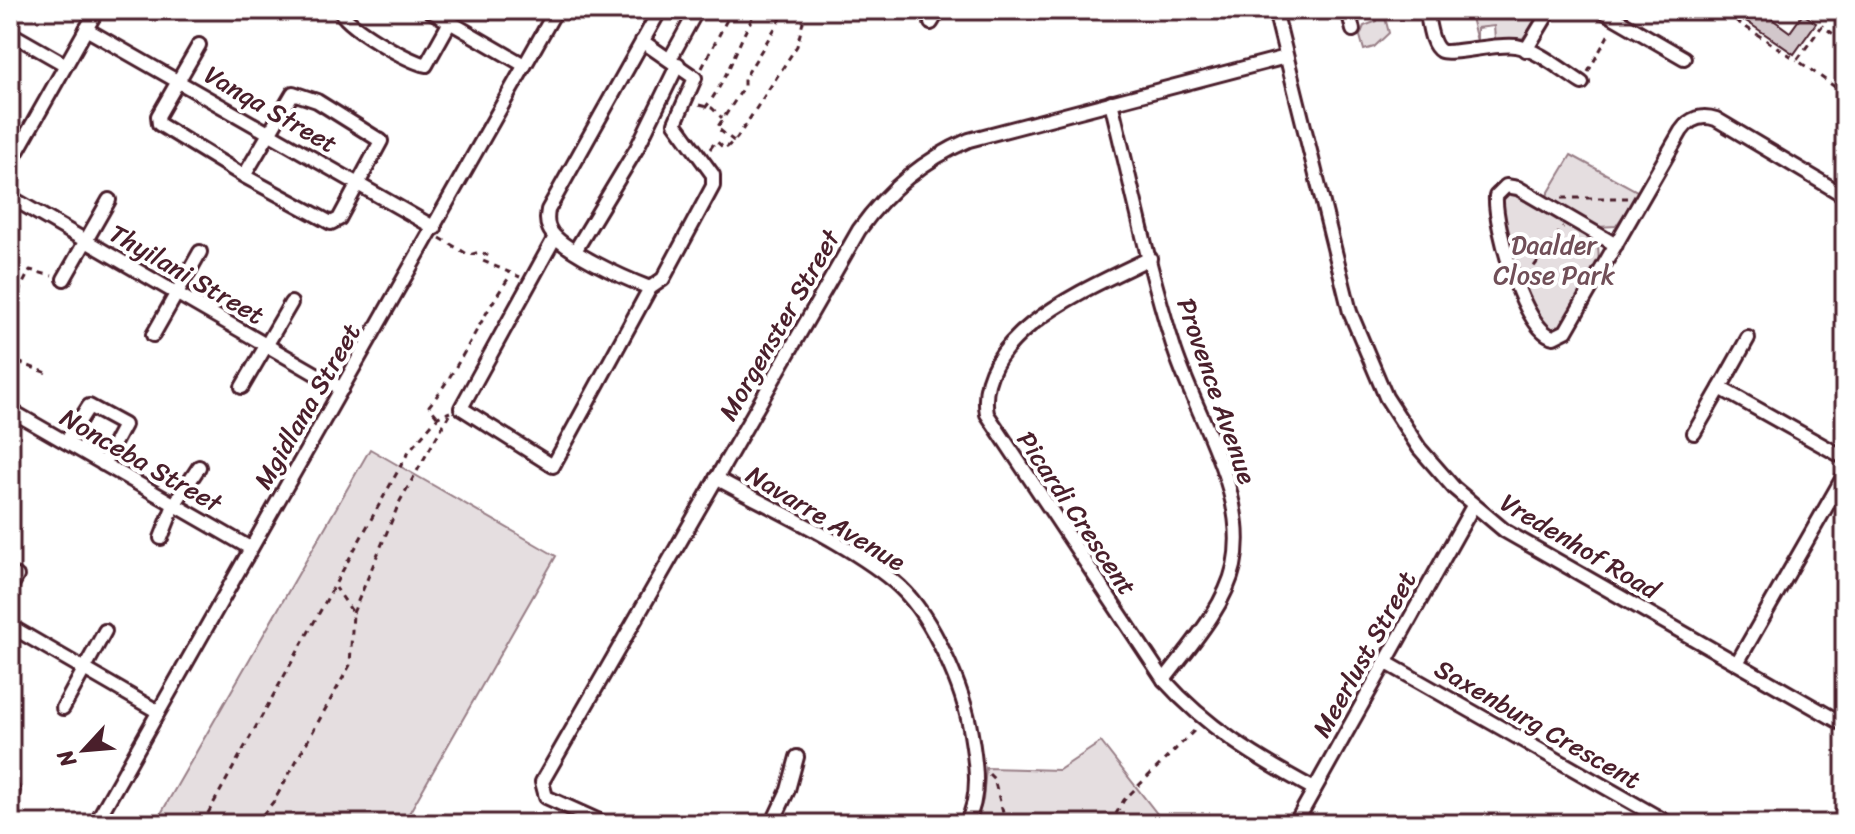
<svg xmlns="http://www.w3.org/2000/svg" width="1855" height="834" font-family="Sriracha,sans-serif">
  <rect width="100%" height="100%" fill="#fff"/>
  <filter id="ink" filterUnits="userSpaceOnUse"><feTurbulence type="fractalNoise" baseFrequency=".0125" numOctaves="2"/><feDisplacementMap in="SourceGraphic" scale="16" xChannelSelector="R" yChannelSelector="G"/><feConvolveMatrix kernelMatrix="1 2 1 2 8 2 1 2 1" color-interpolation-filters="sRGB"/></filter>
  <g filter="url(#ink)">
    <g fill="#e5dee0" stroke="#987e86" stroke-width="2">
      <path d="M 1357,10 L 1383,10 L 1389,33 L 1374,47 L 1364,50 L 1360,36 L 1364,26 L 1377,21 L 1375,11 Z"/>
      <path d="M 1469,10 L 1543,10 L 1523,38 L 1495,39 L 1494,26 L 1477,28 L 1477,41 Z"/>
      <path d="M 1571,155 L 1639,192 L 1616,226 L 1597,227 L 1546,197 Z"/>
      <path d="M 1510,193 L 1591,236 L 1598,244 L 1599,263 L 1564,324 L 1557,329 L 1548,329 L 1542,323 L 1518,276 L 1501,206 L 1503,198 Z"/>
      <path d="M 370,449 L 556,556 L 403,824 L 155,824 Z"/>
      <path d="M 1101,742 L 1165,824 L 975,824 L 983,800 L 986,768 L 1059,770 Z"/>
    </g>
    <path fill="#d2c7cb" stroke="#4a1f2b" stroke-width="2" d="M 1753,10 L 1773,10 L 1768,16 L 1790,32 L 1803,14 L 1816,23 L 1794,54 L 1746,21 Z"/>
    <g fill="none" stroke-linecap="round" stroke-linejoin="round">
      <g stroke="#4a1f2b" stroke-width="18">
        <g id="street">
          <path d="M 340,10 C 345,26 408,61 426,65 L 450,22"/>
          <path d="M 429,10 L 524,65"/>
          <path d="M 1275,10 L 1350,312 L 1386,397 L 1419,448 L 1454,488 L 1505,531 L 1845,725"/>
          <path d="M 1348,10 L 1353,30"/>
          <path d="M 1426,10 C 1429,21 1430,45 1441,51 C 1449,55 1498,43 1516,46 C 1538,50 1563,71 1582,83"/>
          <path d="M 1601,10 L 1684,58"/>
          <path d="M 1839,10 L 1845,14"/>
          <path d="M 931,23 L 939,10"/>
          <path d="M 86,29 L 435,228"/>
          <path d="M 10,33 L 66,65"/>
          <path d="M 642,41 L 695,78 L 675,123 L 713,175 L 713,186 L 663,279 L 650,288 C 629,280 557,249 549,228 C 546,222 547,216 548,210 L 660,10"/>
          <path d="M 199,45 L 158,116 L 159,124 L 244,176 L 331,223 L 339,219 L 381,141 L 317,101 L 293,93 L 244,176"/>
          <path d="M 1526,50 L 1550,10"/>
          <path d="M 670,59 L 697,10"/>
          <path d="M 1111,102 C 1131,183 1148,266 1173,345 C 1194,414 1250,493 1234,566 C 1225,607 1189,647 1164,680"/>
          <path d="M 10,164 L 97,10"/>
          <path d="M 10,197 L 342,389"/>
          <path d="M 555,237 L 461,408 L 553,466 L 650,288"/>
          <path d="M 1616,245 L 1518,188 L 1506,186 L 1496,196 C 1494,225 1524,332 1554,337 L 1566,331 L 1681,131 C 1690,118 1702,114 1716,119 L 1845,196"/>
          <path d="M 575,251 L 637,148 L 678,64"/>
          <path d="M 1150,258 C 1094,286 973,333 987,414 L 1164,680 C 1207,728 1257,758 1314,789"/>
          <path d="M 64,279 L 109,200"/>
          <path d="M 153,335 L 200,252"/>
          <path d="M 242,387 L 291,303"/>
          <path d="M 1720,388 L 1748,338"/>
          <path d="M 10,410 L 250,548"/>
          <path d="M 1694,433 L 1720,388 L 1845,458"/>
          <path d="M 66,442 L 89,406 L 124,425 L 103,464"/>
          <path d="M 716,478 C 770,508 855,546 900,587 C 933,618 964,689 971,734 C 976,764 981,796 966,824"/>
          <path d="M 161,538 L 174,505 L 199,467"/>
          <path d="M 10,588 L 17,576"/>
          <path d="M 10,626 L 157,711"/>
          <path d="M 1385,662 L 1670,824"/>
          <path d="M 1737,663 L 1845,474"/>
          <path d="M 63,708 L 105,631"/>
          <path d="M 10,798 L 13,791"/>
          <path d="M 95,824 L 556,10"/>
          <path d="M 606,824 L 546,797 L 542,782 L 859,230 C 888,189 923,160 969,140 L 1286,57"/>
          <path d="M 772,824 L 788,790 L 797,757"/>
          <path d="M 1295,824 L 1473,506"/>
        </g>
      </g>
      <g stroke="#4a1f2b" stroke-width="3" stroke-dasharray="6 6" stroke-linecap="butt">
        <path d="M 1739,10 L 1735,20 L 1797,60"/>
        <path d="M 702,68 L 732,10"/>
        <path d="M 1588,72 L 1611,30"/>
        <path d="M 1845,74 L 1835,87 L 1845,93"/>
        <path d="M 1835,87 L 1797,60 L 1822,26 L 1845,42"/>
        <path d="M 699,105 L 712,108 L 722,118"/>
        <path d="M 705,108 C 729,79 737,42 757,10"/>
        <path d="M 734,141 L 717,128 L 744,87 L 744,79 L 786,10"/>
        <path d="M 710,149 L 716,141 L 725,149 L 737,138 L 797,46 L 806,10"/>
        <path d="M 1562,198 L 1627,198"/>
        <path d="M 440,238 L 469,255 L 480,252 L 487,255 L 483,261 L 520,277"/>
        <path d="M 1527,276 L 1563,227"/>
        <path d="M 18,293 L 30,270 L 52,276"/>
        <path d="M 10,357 L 18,362 L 10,373"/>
        <path d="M 18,362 L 47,373"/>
        <path d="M 437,416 L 429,406 C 462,365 480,317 511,275"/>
        <path d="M 353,613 L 400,501 L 449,415"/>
        <path d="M 989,774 L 994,779 L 1006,824"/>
        <path d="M 202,824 L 409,451 L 438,417 L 450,412"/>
        <path d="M 255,824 L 274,801 L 350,665 L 353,613 L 336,588"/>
        <path d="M 1110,824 L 1124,800 L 1196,729"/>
      </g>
      <use href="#street" stroke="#fff" stroke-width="12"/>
    </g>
  </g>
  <g text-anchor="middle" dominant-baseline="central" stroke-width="8" stroke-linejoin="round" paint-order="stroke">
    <g font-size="26" fill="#4a1f2b" stroke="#fff">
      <text transform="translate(271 109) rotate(30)">Vanqa Street</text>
      <text transform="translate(187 274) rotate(30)">Thyilani Street</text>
      <text transform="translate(779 325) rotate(-60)">Morgenster Street</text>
      <text transform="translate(1217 391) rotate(71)">Provence Avenue</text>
      <text transform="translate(307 406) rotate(-60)">Mgidlana Street</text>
      <text transform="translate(141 460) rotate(30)">Nonceba Street</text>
      <text transform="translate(1077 513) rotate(56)">Picardi Crescent</text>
      <text transform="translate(826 518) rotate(31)">Navarre Avenue</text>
      <text transform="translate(1580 546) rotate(31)">Vredenhof Road</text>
      <text transform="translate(1364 654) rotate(-61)">Meerlust Street</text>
      <text transform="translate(1538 724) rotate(30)">Saxenburg Crescent</text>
    </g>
    <g font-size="26" fill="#714f58" stroke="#fff">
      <text x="1554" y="245">Daalder<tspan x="1554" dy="30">Close Park</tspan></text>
    </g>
  </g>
  <rect width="1855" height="834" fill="none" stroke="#fff" stroke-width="40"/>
  <rect x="20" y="20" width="1815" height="794" fill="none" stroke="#4a1f2b" stroke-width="3" filter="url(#ink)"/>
  <g transform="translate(84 750) rotate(244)" stroke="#ffffff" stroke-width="6" paint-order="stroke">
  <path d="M0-6L14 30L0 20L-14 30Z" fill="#4a1f2b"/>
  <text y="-12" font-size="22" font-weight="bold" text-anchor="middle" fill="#4a1f2b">N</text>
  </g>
</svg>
